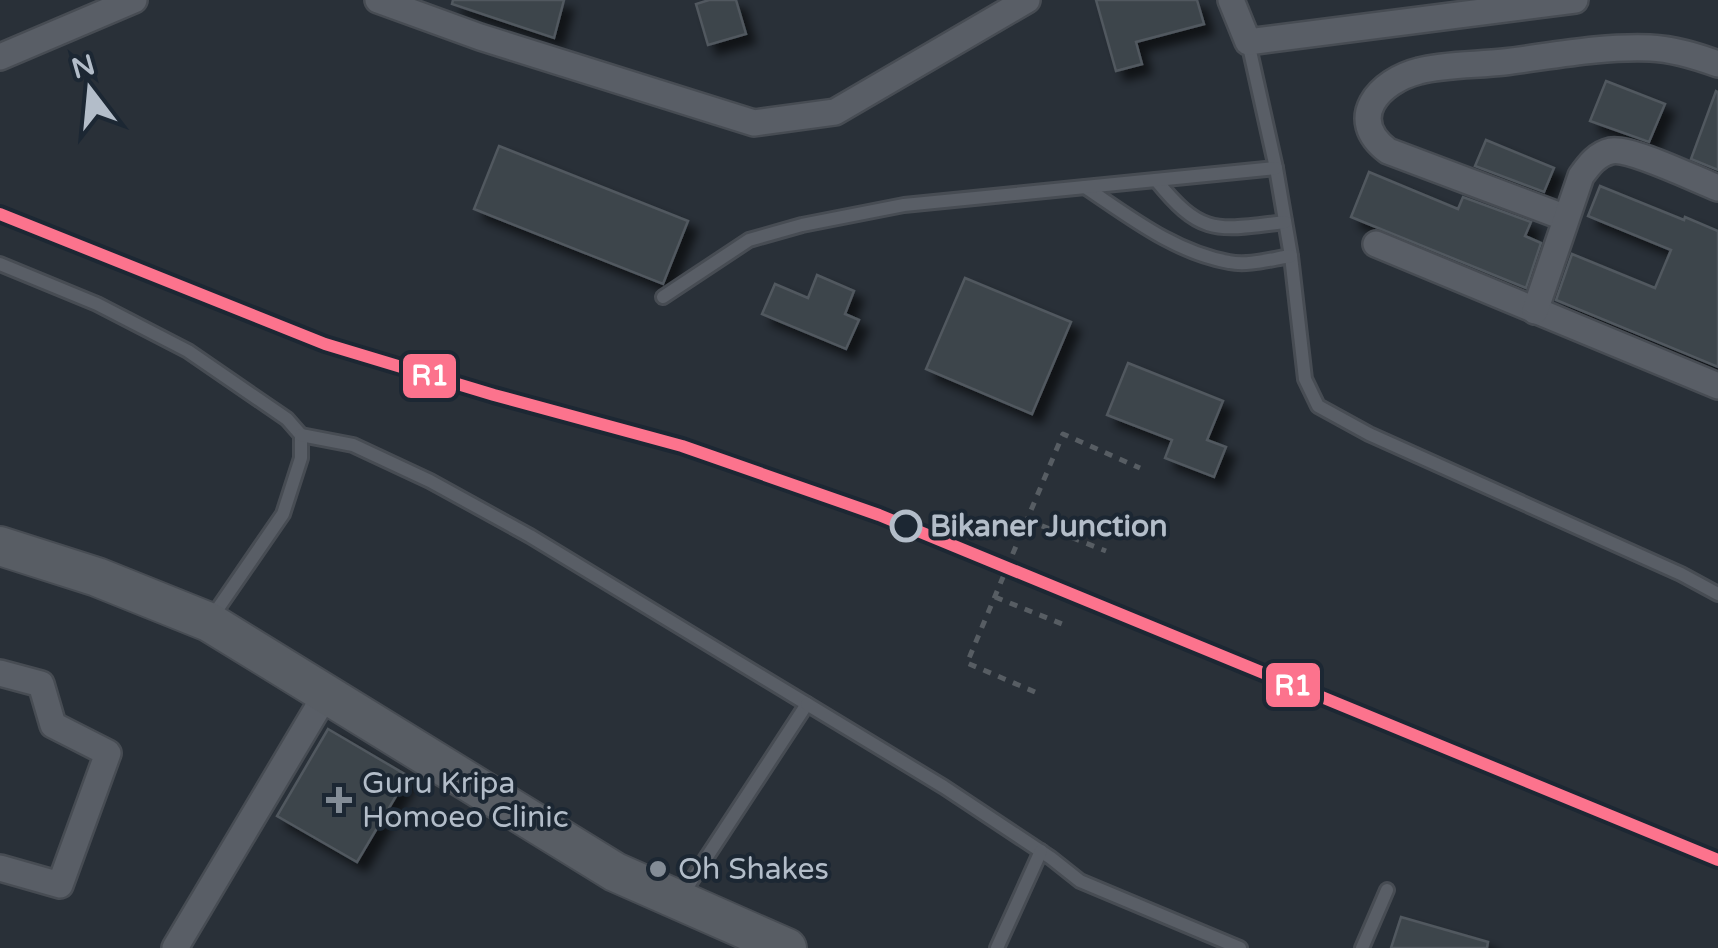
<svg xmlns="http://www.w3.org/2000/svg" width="1718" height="948" font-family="'Varela Round',sans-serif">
  <defs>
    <filter id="shadow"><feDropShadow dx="9" dy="9" stdDeviation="5" flood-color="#0009"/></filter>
  </defs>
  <rect width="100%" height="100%" fill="#293038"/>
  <g fill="#3e454b" stroke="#51585f" stroke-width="2.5" filter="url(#shadow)">
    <path d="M 453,0 L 564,0 L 554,38 L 452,4 Z"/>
    <path d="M 709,0 L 736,0 L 746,34 L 708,45 L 696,4 Z"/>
    <path d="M 1096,0 L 1197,0 L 1204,24 L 1136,42 L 1142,64 L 1116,71 Z"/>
    <path d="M 1606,81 L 1665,104 L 1649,142 L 1590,121 Z"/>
    <path d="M 1716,91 L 1718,92 L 1718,170 L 1691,159 Z"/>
    <path d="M 1486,140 L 1554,168 L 1544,192 L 1475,166 Z"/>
    <path d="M 499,146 L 688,221 L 663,284 L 474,209 Z"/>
    <path d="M 1369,172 L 1458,209 L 1463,197 L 1531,222 L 1525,236 L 1541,243 L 1526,288 L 1351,217 Z"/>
    <path d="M 1600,186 L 1684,220 L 1685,217 L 1718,231 L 1718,367 L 1556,300 L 1572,254 L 1655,288 L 1671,250 L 1588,216 Z"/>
    <path d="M 817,275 L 854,291 L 845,314 L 859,320 L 846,349 L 762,314 L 775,284 L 808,298 Z"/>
    <path d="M 965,278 L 1071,322 L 1032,414 L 926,369 Z"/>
    <path d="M 1128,363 L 1223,401 L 1207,440 L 1226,447 L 1214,477 L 1165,458 L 1172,440 L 1107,415 Z"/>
    <path d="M 328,729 L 408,776 L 357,862 L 277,816 Z"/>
    <path d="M 1401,917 L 1488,942 L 1487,948 L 1391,948 Z"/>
  </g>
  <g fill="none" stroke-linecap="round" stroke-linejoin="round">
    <g stroke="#474c53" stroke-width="18">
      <g id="lane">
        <path d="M 1248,42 L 1276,168 L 1291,256 L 1305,379 L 1318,406 L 1369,434 L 1681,574 L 1718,594"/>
        <path d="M 1156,180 C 1202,237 1217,230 1285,222"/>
        <path d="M 1085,187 C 1130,217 1174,252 1229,262 C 1248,266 1271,259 1291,256"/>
        <path d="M 0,264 L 97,304 L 188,351 L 287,419 L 301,435 L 301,458 L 283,514 L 210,620"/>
        <path d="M 663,297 L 749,240 L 802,225 L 904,205 L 1276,168"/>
        <path d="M 301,435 L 353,445 L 430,481 L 530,536 L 807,704 L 680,898"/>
        <path d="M 807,704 L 944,787 L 1051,858 L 1080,881 L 1240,948"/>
        <path d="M 997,948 L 1041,851"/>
        <path d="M 1362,948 L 1387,890"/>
      </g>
    </g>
    <g stroke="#474c53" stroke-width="30">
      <g id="street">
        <path d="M 378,0 L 480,37 L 754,123 L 835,112 L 1027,0"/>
        <path d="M 1231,0 L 1248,42 L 1575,0"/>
        <path d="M 0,57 L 134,0"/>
        <path d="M 1566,218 L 1388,151 C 1345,119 1379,81 1419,71 C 1444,64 1478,65 1504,62 C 1552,56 1602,46 1650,48 C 1674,49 1696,56 1718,64"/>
        <path d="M 1376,244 L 1718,386"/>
        <path d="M 1535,311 L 1581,176 C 1589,165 1597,154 1611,151 C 1630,147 1697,180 1718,188"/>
        <path d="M 0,673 L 41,684 L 53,725 L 108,753 L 60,885 L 0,868"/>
        <path d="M 175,948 L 326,694"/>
      </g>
    </g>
    <g stroke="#474c53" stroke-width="42">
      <path id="secondary" d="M 0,546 L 97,577 L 209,622 L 615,872 L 787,948"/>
    </g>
    <g stroke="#575d63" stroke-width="5" stroke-dasharray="8 8" stroke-linecap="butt">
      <path d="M 1027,520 L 1106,551"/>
      <path d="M 995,597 L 1067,626"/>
      <path d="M 1035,692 L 967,663 L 1063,434 L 1140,468"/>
    </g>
    <use href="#lane" stroke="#595e66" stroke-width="12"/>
    <use href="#street" stroke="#595e66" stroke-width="25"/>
    <use href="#secondary" stroke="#585d64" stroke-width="38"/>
    <g stroke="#1c2733" stroke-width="20">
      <path id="rail-1" d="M 0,214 L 325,344 L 494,395 L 682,446 L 879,515 L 1718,860"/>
    </g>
    <use href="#rail-1" stroke="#fc738d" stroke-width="12"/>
  </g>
  <circle fill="#1c2733" stroke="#b3bdc9" stroke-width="5" cx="906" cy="526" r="14"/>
  <g fill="#838c96" stroke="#1c2733" stroke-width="4">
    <path d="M334 785h10v10h10v10h-10v10h-10v-10h-10v-10h10z"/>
    <circle cx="658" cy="869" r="10"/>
  </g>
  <g text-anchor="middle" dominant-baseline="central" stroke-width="8" stroke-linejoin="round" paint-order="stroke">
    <g font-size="30" font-weight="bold" fill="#b3bdc9" stroke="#1c2733" text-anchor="start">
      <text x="930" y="526">Bikaner Junction</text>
    </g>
    <g font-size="30" fill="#b3bdc9" stroke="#1c2733" text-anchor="start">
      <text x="362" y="783">Guru Kripa<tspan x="362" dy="34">Homoeo Clinic</tspan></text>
      <text x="678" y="869">Oh Shakes</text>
    </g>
  </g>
  <g stroke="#1c2733" stroke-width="4">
    <rect x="401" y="352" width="57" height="48" rx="10" fill="#fc738d"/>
    <rect x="1264" y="661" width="58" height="48" rx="10" fill="#fc738d"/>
  </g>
  <g font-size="28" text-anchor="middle" font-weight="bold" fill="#fff">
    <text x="430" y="385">R1</text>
    <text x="1293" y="695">R1</text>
  </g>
  <g transform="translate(90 90) rotate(344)" stroke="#1c2733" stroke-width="8" paint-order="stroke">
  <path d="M0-8L18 38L0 25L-18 38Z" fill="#b3bdc9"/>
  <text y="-15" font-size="28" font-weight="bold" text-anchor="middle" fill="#b3bdc9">N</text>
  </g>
</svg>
